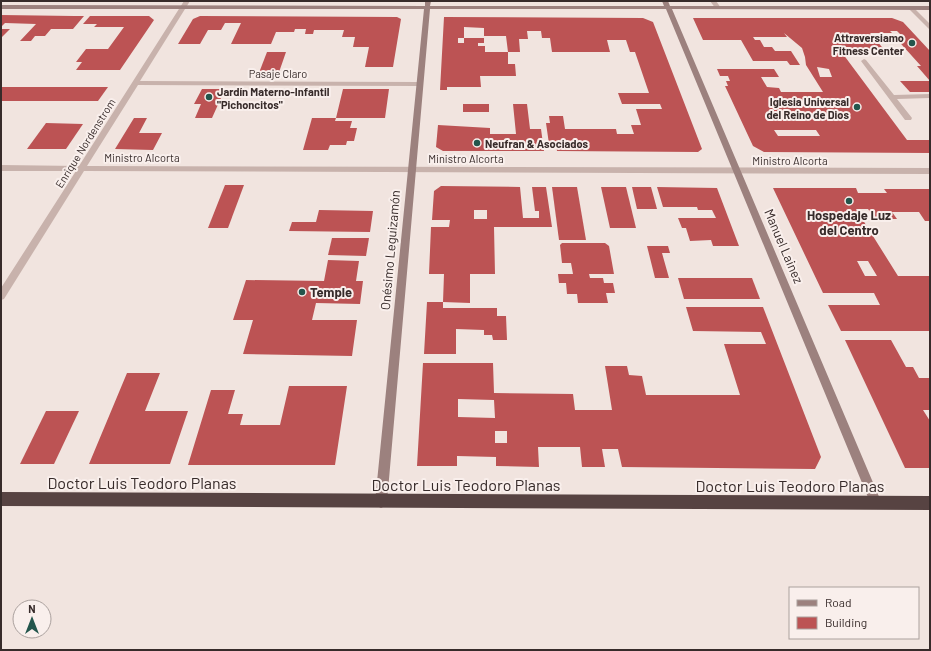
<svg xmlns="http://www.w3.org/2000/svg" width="931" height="651" font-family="Barlow,sans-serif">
  <rect width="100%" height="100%" fill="#f1e4df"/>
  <g fill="#bc5354" fill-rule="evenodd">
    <path d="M 1,15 L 74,16 L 84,16 L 73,29 L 51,29 L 45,36 L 35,36 L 31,41 L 20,41 L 36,24 L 5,23 L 1,27 Z"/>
    <path d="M 90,16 L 149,16 L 154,20 L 120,70 L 76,70 L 82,62 L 76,62 L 86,49 L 108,49 L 124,27 L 94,27 L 97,24 L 83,24 Z"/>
    <path d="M 200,16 L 397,17 L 401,19 L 393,67 L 365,67 L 369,47 L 353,47 L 355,37 L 342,37 L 344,30 L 314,30 L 313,34 L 305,34 L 306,29 L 295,29 L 294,32 L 276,32 L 271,44 L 231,44 L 241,23 L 225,23 L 221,30 L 208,30 L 200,44 L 178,44 L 193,19 Z"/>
    <path d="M 444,17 L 643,18 L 653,22 L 702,149 L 698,152 L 557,151 L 556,144 L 549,144 L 546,123 L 550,123 L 549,116 L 563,116 L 565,129 L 616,129 L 617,134 L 634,134 L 631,125 L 641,125 L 636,109 L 662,109 L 660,104 L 622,104 L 618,93 L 649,93 L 635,52 L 630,52 L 626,40 L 607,40 L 610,52 L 552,52 L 550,38 L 542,38 L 541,31 L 527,31 L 528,39 L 519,39 L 520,52 L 508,52 L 508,64 L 515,64 L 516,76 L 480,76 L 481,87 L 447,87 L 447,90 L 440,90 ZM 464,27 L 484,28 L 484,36 L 506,36 L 508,52 L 485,52 L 485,46 L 478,46 L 478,43 L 484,43 L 484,38 L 464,38 L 464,43 L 458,43 L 458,38 L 464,38 Z"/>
    <path d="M 693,18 L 892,18 L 903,22 L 930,51 L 930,81 L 917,66 L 921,66 L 893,35 L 901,35 L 897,31 L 890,31 L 892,33 L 870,33 L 887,53 L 840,50 L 907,140 L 930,140 L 930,153 L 764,152 L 753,146 L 725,86 L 728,86 L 726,81 L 730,81 L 728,76 L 720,76 L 717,69 L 774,69 L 779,77 L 761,77 L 767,87 L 779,88 L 781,92 L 823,92 L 806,65 L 805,57 L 802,48 L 784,33 L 787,37 L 753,37 L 755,40 L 760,40 L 764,47 L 772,47 L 775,51 L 791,51 L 800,65 L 790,65 L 787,61 L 753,61 L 741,40 L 703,40 ZM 817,67 L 829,69 L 832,77 L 820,77 ZM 774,130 L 816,130 L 820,136 L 778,136 Z"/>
    <path d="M 1,29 L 10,29 L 1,38 Z"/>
    <path d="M 267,52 L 286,52 L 277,78 L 257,78 Z"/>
    <path d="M 900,81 L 930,81 L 930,92 L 910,92 Z"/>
    <path d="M 1,87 L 108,87 L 98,101 L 1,101 Z"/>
    <path d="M 202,89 L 225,89 L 212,118 L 195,118 L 201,104 L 194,104 Z"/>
    <path d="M 343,89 L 389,89 L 385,118 L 336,118 L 335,121 L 352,121 L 350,128 L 357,128 L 354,141 L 347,141 L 346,145 L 330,145 L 328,150 L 303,150 L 312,118 L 336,118 Z"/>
    <rect x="463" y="104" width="26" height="8"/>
    <path d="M 513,104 L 527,104 L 530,129 L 541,129 L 544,151 L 443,151 L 436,147 L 438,125 L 490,128 L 490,134 L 516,134 Z"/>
    <path d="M 134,118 L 147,118 L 139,133 L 162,133 L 153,150 L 115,149 Z"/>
    <path d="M 46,123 L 83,124 L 66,149 L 27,149 Z"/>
    <path d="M 225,185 L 244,185 L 228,228 L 208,228 Z"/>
    <path d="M 441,186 L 520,187 L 523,218 L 539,218 L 539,211 L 535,211 L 532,187 L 546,187 L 552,227 L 494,227 L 495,274 L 470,274 L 470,303 L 443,302 L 444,274 L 429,274 L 431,227 L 449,227 L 450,220 L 432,220 L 434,191 ZM 474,210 L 487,210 L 487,219 L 474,219 Z"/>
    <path d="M 552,187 L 577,187 L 586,240 L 559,240 Z"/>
    <path d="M 601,187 L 626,187 L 636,228 L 610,228 Z"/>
    <path d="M 632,187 L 651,187 L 657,209 L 637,209 Z"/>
    <path d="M 657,187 L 717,188 L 739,246 L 713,246 L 711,240 L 690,241 L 686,228 L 682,228 L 678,218 L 716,218 L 712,210 L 698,210 L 697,207 L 663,207 Z"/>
    <path d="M 773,188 L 856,188 L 858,193 L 887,193 L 884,189 L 930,189 L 930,221 L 925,221 L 919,212 L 892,212 L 897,219 L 875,219 L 868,209 L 856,209 L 898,276 L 930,276 L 930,331 L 841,331 L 828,305 L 880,305 L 874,293 L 823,293 ZM 857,261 L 868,261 L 877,276 L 865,276 Z"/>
    <path d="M 319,210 L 373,211 L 370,232 L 289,231 L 292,222 L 316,222 Z"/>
    <path d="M 332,238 L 369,238 L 366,256 L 328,255 Z"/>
    <path d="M 562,243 L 605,243 L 609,246 L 614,274 L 589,274 L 590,278 L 603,278 L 604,283 L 613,283 L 615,293 L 606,293 L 608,303 L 578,303 L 577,294 L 567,294 L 566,283 L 559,283 L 558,274 L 573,274 L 571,263 L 562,263 L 560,245 Z"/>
    <path d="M 647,246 L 668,246 L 670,253 L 662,253 L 669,278 L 655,278 Z"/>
    <path d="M 328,260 L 359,261 L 356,281 L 363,281 L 360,304 L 316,303 L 312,320 L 357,320 L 352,356 L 243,354 L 253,320 L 233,320 L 246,280 L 324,281 Z"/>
    <path d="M 678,278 L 752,278 L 760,299 L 684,299 Z"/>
    <path d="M 427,302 L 443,302 L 443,308 L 497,308 L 497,316 L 506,316 L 507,340 L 493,340 L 492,335 L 484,335 L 484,330 L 456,329 L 456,354 L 424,354 Z"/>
    <path d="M 686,307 L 763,307 L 821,457 L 815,469 L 622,467 L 618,449 L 602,449 L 605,467 L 582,467 L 580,447 L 538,447 L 539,467 L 496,466 L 496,457 L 457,456 L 457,466 L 417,466 L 423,363 L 493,363 L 494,393 L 573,394 L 575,410 L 612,410 L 605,366 L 627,366 L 629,375 L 642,376 L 646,395 L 740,395 L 724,344 L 766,344 L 761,332 L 693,331 ZM 458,399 L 494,400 L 495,418 L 458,417 ZM 495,431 L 507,431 L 507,443 L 495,443 Z"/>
    <path d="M 845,340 L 891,340 L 906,367 L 913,367 L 919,378 L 929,378 L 930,410 L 923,410 L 930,421 L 930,468 L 905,468 Z"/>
    <path d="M 127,373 L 160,373 L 145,411 L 188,411 L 170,464 L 89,464 Z"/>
    <path d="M 289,386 L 347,386 L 335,465 L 188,465 L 211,390 L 235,390 L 228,414 L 243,414 L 240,425 L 280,425 Z"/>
    <path d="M 46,411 L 79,411 L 54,464 L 20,464 Z"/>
  </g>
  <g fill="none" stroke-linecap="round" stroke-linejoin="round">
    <path fill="#c8b2ac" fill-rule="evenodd" d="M 864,59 L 866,60 L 894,95 L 930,94 L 930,98 L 897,99 L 912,118 L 911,120 L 905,120 L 861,61 Z"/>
    <g fill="#c8b2ac" fill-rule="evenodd">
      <path d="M 184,1 L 190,1 L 140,81 L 420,82 L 423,84 L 420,86 L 138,85 L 87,166 L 930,168 L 930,174 L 84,171 L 4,299 L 1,300 L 1,288 L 76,171 L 1,171 L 1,165 L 79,166 Z"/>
      <path d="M 710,1 L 716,1 L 721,8 L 720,9 L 716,9 Z"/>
      <path d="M 909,7 L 913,7 L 930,24 L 930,30 L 909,9 Z"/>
    </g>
    <path fill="#9c817e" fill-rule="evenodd" d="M 425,1 L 431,1 L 430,6 L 664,6 L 662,1 L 668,1 L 670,6 L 930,6 L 930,10 L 672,9 L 880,499 L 882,503 L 880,507 L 876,509 L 872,507 L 666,9 L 430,9 L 387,502 L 385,506 L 381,508 L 377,506 L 375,502 L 424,9 L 1,9 L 1,5 L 425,6 Z"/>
    <path fill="#574342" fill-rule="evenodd" d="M 1,492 L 930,496 L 930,510 L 1,506 Z"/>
  </g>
  <g fill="#23554c" stroke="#f9efec" stroke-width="1.5">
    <circle cx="912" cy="43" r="4"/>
    <circle cx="209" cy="97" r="4"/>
    <circle cx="857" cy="107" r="4"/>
    <circle cx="477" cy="143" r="4"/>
    <circle cx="849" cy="201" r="4"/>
    <circle cx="302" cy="292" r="4"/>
  </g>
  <g text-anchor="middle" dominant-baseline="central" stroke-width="4" stroke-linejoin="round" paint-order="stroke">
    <g font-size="11" font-weight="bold" fill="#372b2a" stroke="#f9efec" text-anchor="end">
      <text x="904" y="37">Attraversiamo<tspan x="904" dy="13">Fitness Center</tspan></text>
      <text x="217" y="91" text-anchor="start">Jardín Materno-Infantil<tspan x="217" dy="13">"Pichoncitos"</tspan></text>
      <text x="849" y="101">Iglesia Universal<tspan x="849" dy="13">del Reino de Dios</tspan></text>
      <text x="485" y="143" text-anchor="start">Neufran &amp; Asociados</text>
    </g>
    <g font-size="11" fill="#372b2a" stroke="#f9efec">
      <text x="278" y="73">Pasaje Claro</text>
      <text transform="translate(85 143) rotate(-58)">Enrique Nordenstrom</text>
      <text x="142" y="157">Ministro Alcorta</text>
      <text x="466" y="158">Ministro Alcorta</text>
      <text x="790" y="160">Ministro Alcorta</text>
    </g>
    <g font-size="13" font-weight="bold" fill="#372b2a" stroke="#f9efec">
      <text x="849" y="215">Hospedaje Luz<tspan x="849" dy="15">del Centro</tspan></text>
      <text x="310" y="292" text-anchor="start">Temple</text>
    </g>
    <g font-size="13" fill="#372b2a" stroke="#f9efec">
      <text transform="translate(784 246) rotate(67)">Manuel Lainez</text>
      <text transform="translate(390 250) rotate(-85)">Onésimo Leguizamón</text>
    </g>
    <g font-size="16" fill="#372b2a" stroke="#f9efec">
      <text x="142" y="482">Doctor Luis Teodoro Planas</text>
      <text x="466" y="484">Doctor Luis Teodoro Planas</text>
      <text x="790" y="485">Doctor Luis Teodoro Planas</text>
    </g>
  </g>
  <rect width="931" height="651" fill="none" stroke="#372b2a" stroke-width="4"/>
  <rect x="789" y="587" width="130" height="52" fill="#f9efec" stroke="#aba19e"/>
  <rect x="797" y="600" width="20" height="6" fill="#9c817e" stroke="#aba19e"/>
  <text x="825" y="607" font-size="12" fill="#372b2a">Road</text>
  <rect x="797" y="617" width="20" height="12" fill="#bc5354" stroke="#aba19e"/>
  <text x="825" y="627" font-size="12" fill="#372b2a">Building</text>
  <g transform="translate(32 619)"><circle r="19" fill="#f9efec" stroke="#aba19e"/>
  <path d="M0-3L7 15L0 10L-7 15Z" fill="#23554c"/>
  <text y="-6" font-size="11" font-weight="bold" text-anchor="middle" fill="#372b2a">N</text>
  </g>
</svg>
